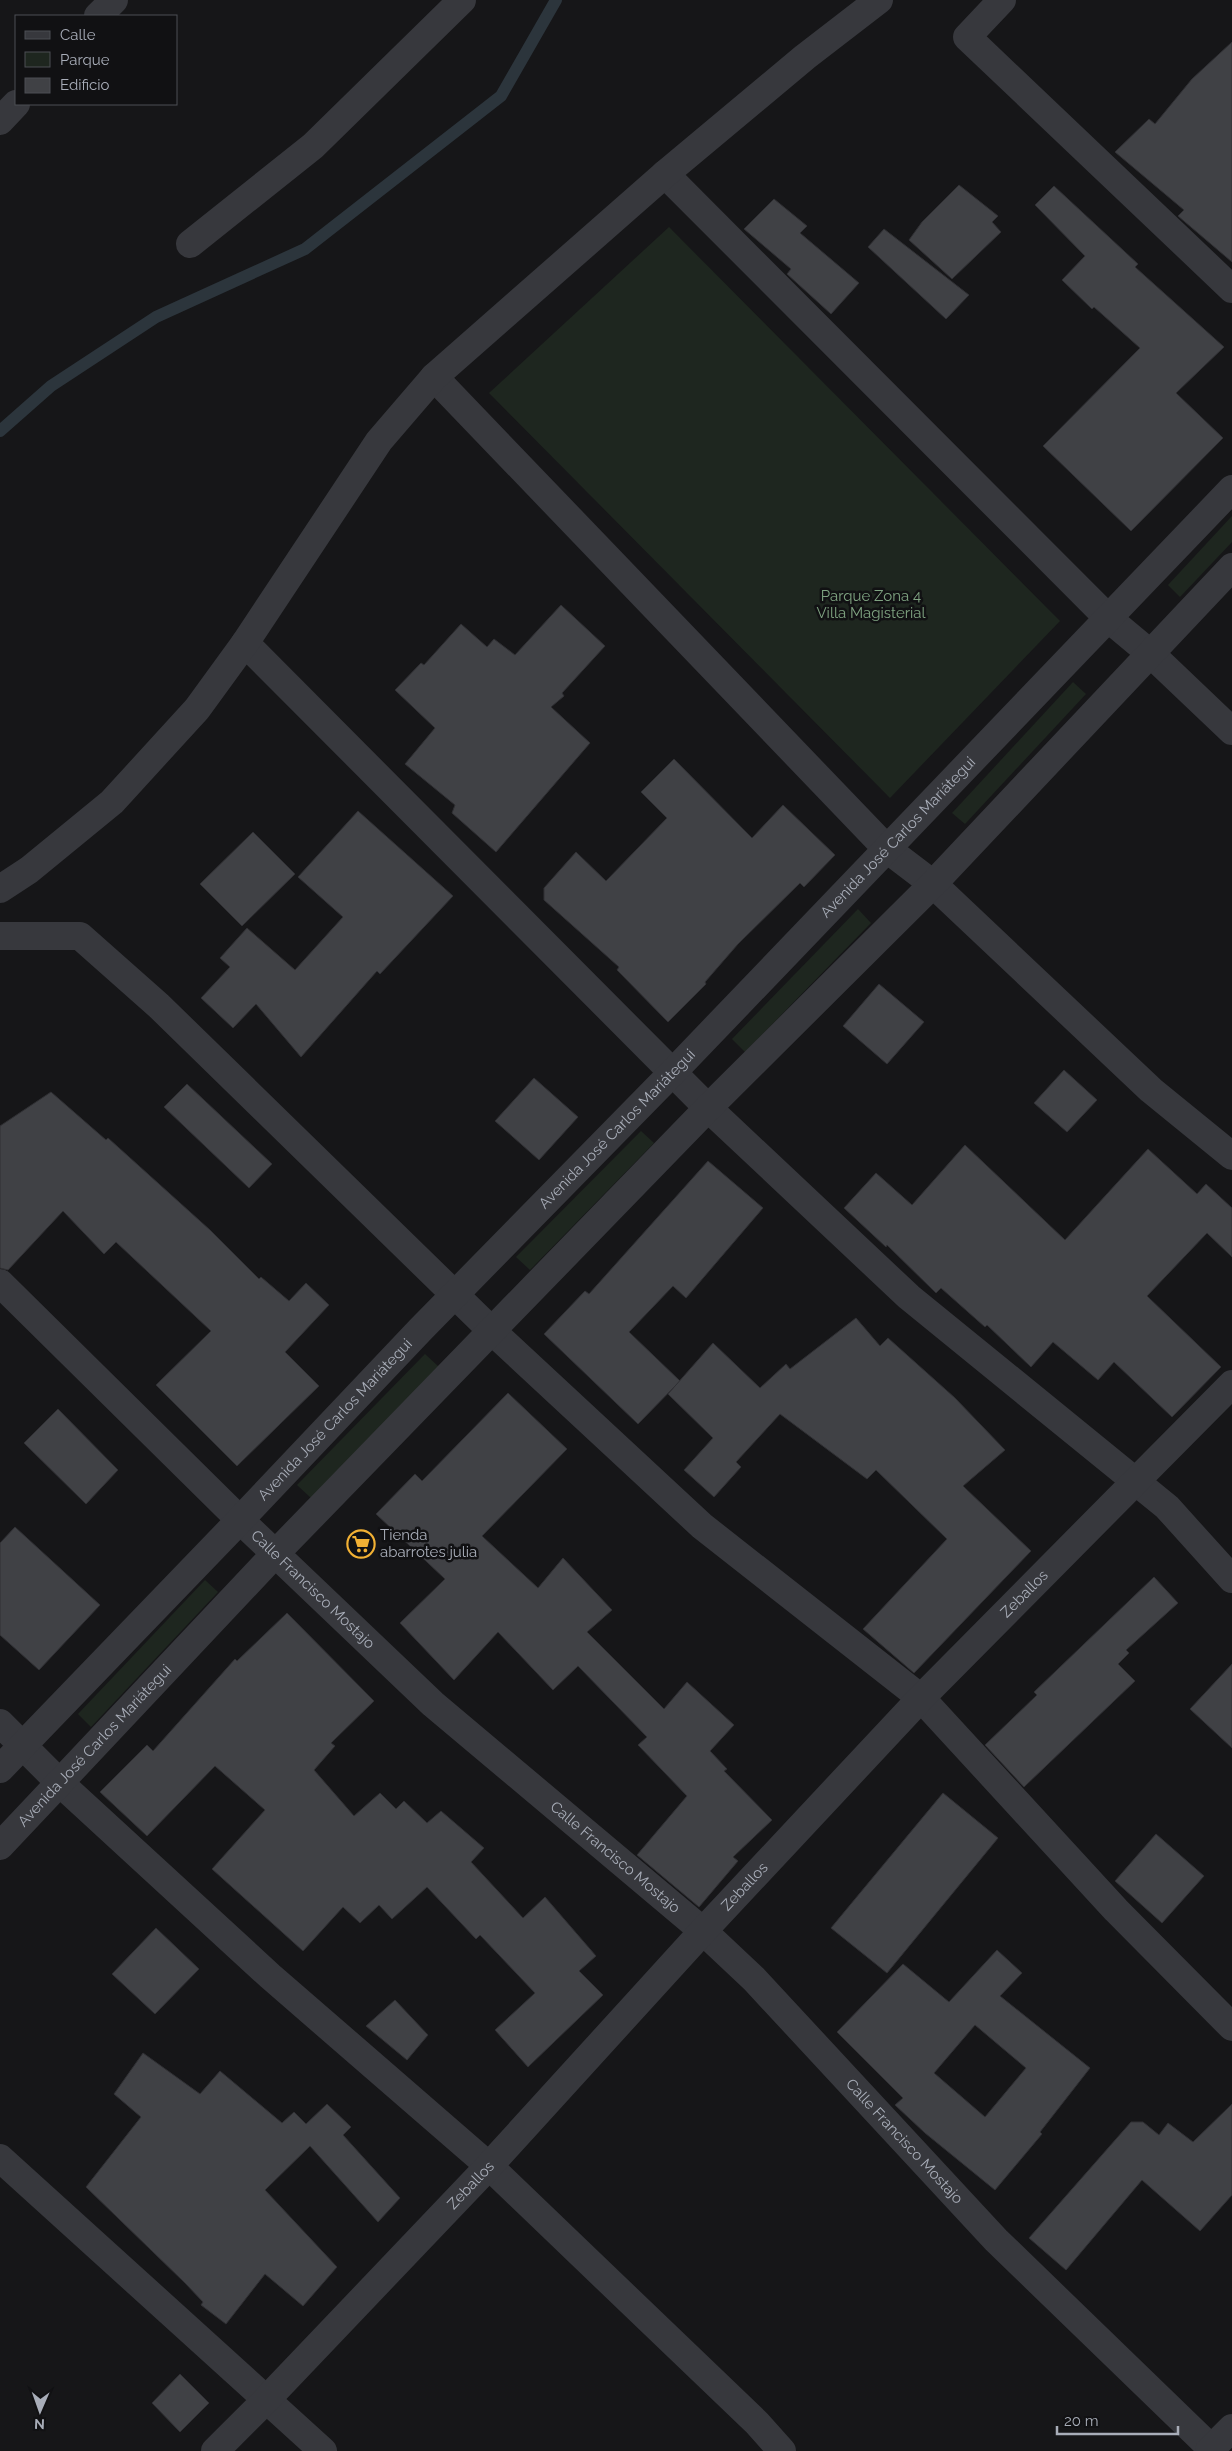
<svg xmlns="http://www.w3.org/2000/svg" width="1232" height="2451" font-family="Raleway,sans-serif">
  <rect width="100%" height="100%" fill="#161618"/>
  <g fill="#1e261f">
    <path d="M 669,227 L 1060,621 L 890,798 L 489,393 Z"/>
    <path d="M 1232,516 L 1232,542 L 1180,597 L 1168,585 Z"/>
    <path d="M 1073,682 L 1086,694 L 965,824 L 952,813 Z"/>
    <path d="M 858,909 L 871,923 L 745,1052 L 732,1039 Z"/>
    <path d="M 641,1131 L 654,1143 L 530,1270 L 516,1257 Z"/>
    <path d="M 425,1354 L 439,1367 L 311,1498 L 297,1485 Z"/>
    <path d="M 205,1580 L 218,1592 L 91,1727 L 78,1714 Z"/>
  </g>
  <g fill="none" stroke-linecap="round" stroke-linejoin="round">
    <path stroke="#2c353c" stroke-width="12" d="M 0,431 L 51,386 L 156,317 L 305,249 L 501,96 L 556,0"/>
  </g>
  <g fill="#404145" stroke="#303034" fill-rule="evenodd">
    <path d="M 1232,42 L 1232,262 L 1178,216 L 1184,210 L 1115,152 L 1149,119 L 1155,124 L 1192,79 Z"/>
    <path d="M 959,185 L 998,216 L 992,222 L 1001,232 L 952,279 L 909,240 L 922,222 Z"/>
    <path d="M 1054,186 L 1138,264 L 1135,267 L 1224,347 L 1176,393 L 1223,438 L 1131,531 L 1043,446 L 1140,348 L 1094,307 L 1092,309 L 1062,280 L 1085,256 L 1035,205 Z"/>
    <path d="M 774,199 L 807,226 L 800,233 L 859,283 L 831,314 L 787,274 L 791,269 L 744,229 Z"/>
    <path d="M 884,229 L 969,295 L 946,319 L 868,247 Z"/>
    <path d="M 561,605 L 605,646 L 562,693 L 564,696 L 551,707 L 590,743 L 496,852 L 452,813 L 455,805 L 405,764 L 435,728 L 395,690 L 421,663 L 424,665 L 461,624 L 487,647 L 494,639 L 515,655 Z"/>
    <path d="M 674,759 L 752,838 L 783,805 L 835,855 L 804,887 L 800,883 L 738,944 L 705,982 L 706,984 L 668,1022 L 617,970 L 619,967 L 544,900 L 544,888 L 576,852 L 606,881 L 667,818 L 641,792 Z"/>
    <path d="M 358,811 L 453,896 L 380,974 L 377,971 L 301,1057 L 256,1004 L 233,1028 L 201,998 L 230,967 L 220,958 L 247,928 L 295,970 L 343,917 L 298,877 Z"/>
    <path d="M 253,832 L 295,874 L 242,926 L 200,884 Z"/>
    <path d="M 879,984 L 924,1022 L 887,1064 L 843,1026 Z"/>
    <path d="M 1064,1070 L 1097,1100 L 1067,1132 L 1034,1103 Z"/>
    <path d="M 534,1078 L 578,1117 L 539,1160 L 495,1121 Z"/>
    <path d="M 187,1084 L 272,1164 L 249,1188 L 164,1107 Z"/>
    <path d="M 51,1092 L 106,1140 L 108,1138 L 210,1230 L 259,1279 L 261,1277 L 289,1301 L 306,1283 L 329,1305 L 285,1352 L 319,1386 L 237,1466 L 156,1385 L 211,1331 L 116,1242 L 104,1254 L 63,1211 L 8,1270 L 0,1268 L 0,1126 Z"/>
    <path d="M 965,1145 L 1065,1240 L 1148,1149 L 1197,1194 L 1206,1184 L 1232,1208 L 1232,1257 L 1207,1233 L 1147,1296 L 1221,1367 L 1172,1417 L 1114,1362 L 1098,1380 L 1053,1342 L 1031,1367 L 987,1325 L 985,1327 L 941,1288 L 936,1293 L 887,1245 L 886,1247 L 844,1208 L 876,1173 L 912,1205 Z"/>
    <path d="M 708,1161 L 763,1208 L 686,1298 L 673,1286 L 629,1332 L 680,1381 L 638,1424 L 544,1334 L 585,1291 L 589,1294 Z"/>
    <path d="M 856,1318 L 880,1346 L 888,1338 L 955,1398 L 1005,1450 L 963,1486 L 1031,1551 L 914,1673 L 863,1629 L 947,1539 L 876,1470 L 867,1479 L 780,1414 L 736,1462 L 741,1467 L 714,1497 L 684,1470 L 713,1438 L 668,1394 L 713,1343 L 760,1388 L 786,1364 L 790,1369 Z"/>
    <path d="M 508,1393 L 567,1449 L 482,1536 L 538,1588 L 563,1558 L 612,1610 L 587,1632 L 664,1709 L 687,1682 L 734,1725 L 710,1751 L 727,1769 L 724,1771 L 772,1820 L 733,1857 L 738,1861 L 699,1907 L 637,1855 L 687,1796 L 638,1745 L 647,1737 L 578,1666 L 553,1690 L 498,1632 L 454,1680 L 400,1623 L 445,1579 L 376,1514 L 415,1474 L 422,1481 Z"/>
    <path d="M 58,1409 L 118,1470 L 86,1504 L 24,1443 Z"/>
    <path d="M 15,1527 L 100,1605 L 39,1670 L 0,1635 L 0,1543 Z"/>
    <path d="M 1154,1577 L 1178,1603 L 1126,1650 L 1129,1653 L 1118,1664 L 1135,1681 L 1024,1787 L 985,1745 L 1037,1695 L 1034,1692 Z"/>
    <path d="M 287,1613 L 374,1701 L 331,1743 L 335,1746 L 314,1770 L 354,1816 L 380,1793 L 396,1809 L 404,1801 L 427,1823 L 441,1811 L 484,1848 L 471,1862 L 523,1918 L 545,1897 L 596,1956 L 579,1971 L 603,1995 L 528,2067 L 495,2030 L 535,1993 L 480,1935 L 476,1939 L 427,1887 L 392,1919 L 379,1905 L 360,1923 L 343,1907 L 303,1951 L 212,1869 L 265,1810 L 215,1766 L 147,1836 L 100,1792 L 147,1745 L 153,1751 L 235,1659 L 237,1661 Z"/>
    <path d="M 1232,1664 L 1232,1748 L 1190,1709 Z"/>
    <path d="M 943,1793 L 998,1838 L 887,1973 L 831,1928 Z"/>
    <path d="M 1156,1834 L 1204,1876 L 1162,1923 L 1115,1881 Z"/>
    <path d="M 156,1928 L 199,1969 L 155,2014 L 112,1974 Z"/>
    <path d="M 997,1950 L 1022,1973 L 1000,1996 L 1090,2068 L 1040,2132 L 1042,2134 L 995,2190 L 925,2133 L 895,2105 L 903,2098 L 837,2032 L 903,1964 L 949,2002 ZM 975,2025 L 1026,2068 L 985,2117 L 934,2073 Z"/>
    <path d="M 395,2000 L 428,2035 L 407,2060 L 366,2026 Z"/>
    <path d="M 143,2053 L 200,2094 L 220,2071 L 282,2123 L 294,2112 L 306,2124 L 327,2104 L 351,2127 L 343,2135 L 400,2198 L 378,2222 L 310,2146 L 265,2190 L 337,2267 L 303,2306 L 265,2274 L 226,2324 L 201,2305 L 203,2302 L 185,2283 L 86,2187 L 141,2117 L 114,2094 Z"/>
    <path d="M 1232,2104 L 1232,2195 L 1200,2231 L 1142,2180 L 1066,2270 L 1029,2238 L 1131,2122 L 1143,2122 L 1159,2135 L 1168,2123 L 1193,2142 Z"/>
    <path d="M 180,2374 L 209,2403 L 180,2432 L 152,2403 Z"/>
  </g>
  <g fill="none" stroke-linecap="round" stroke-linejoin="round">
    <g stroke="#37383d" stroke-width="28">
      <path d="M 1002,0 L 967,37 L 1232,289"/>
      <path d="M 98,16 L 114,0"/>
      <path d="M 0,121 L 16,104"/>
      <path d="M 665,174 L 1109,619 L 1151,654 L 1232,731"/>
      <path d="M 190,244 L 313,146 L 462,0"/>
      <path d="M 434,377 L 887,849 L 933,884 L 1151,1090 L 1232,1156"/>
      <path d="M 245,643 L 708,1108 L 909,1297 L 1167,1507 L 1232,1579"/>
      <path d="M 0,889 L 29,870 L 112,802 L 197,709 L 245,643 L 379,441 L 434,377 L 665,174 L 805,57 L 879,0"/>
      <path d="M 0,936 L 80,936 L 159,1006 L 492,1331 L 702,1526 L 921,1698 L 1116,1910 L 1232,2027"/>
      <path id="s1" d="M 0,1283 L 240,1520 L 433,1704 L 703,1931 L 754,1979 L 996,2240 L 1214,2451"/>
      <path d="M 0,1723 L 60,1783 L 270,1976 L 489,2166 L 757,2423 L 782,2451"/>
      <path id="s2" d="M 0,1769 L 240,1520 L 420,1330 L 674,1071 L 1232,489"/>
      <path id="s3" d="M 0,1846 L 275,1554 L 708,1108 L 933,884 L 1232,567"/>
      <path d="M 0,2158 L 323,2451"/>
      <path id="s4" d="M 215,2451 L 267,2399 L 489,2166 L 703,1931 L 921,1698 L 1232,1384"/>
      <path d="M 1209,2451 L 1232,2428"/>
    </g>
  </g>
  <defs>
    <g id="supermarket-ring" transform="scale(1.4375)"><circle r="9.5" fill="#111113" stroke="#f2b134" stroke-width="1.5"/><path d="M-6-5.5h2.5l.6 2H6L4.5 2H-2.5L-4.4-4H-6ZM-1.5 3.2a1.3 1.3 0 1 0 .1 0ZM3 3.2a1.3 1.3 0 1 0 .1 0Z" fill="#f2b134"/></g>
  </defs>
  <g fill-rule="evenodd">
    <use href="#supermarket-ring" x="361" y="1544"/>
  </g>
  <g text-anchor="middle" dominant-baseline="central" stroke-width="5" stroke-linejoin="round" paint-order="stroke">
    <g font-size="15" fill="#7fa381" stroke="#111113">
      <text x="871" y="596">Parque Zona 4<tspan x="871" dy="17">Villa Magisterial</tspan></text>
    </g>
    <g font-size="15" fill="#a8adb8" stroke="#111113">
      <text stroke="none"><textPath href="#s2" startOffset="1294">Avenida José Carlos Mariátegui</textPath></text>
      <text stroke="none"><textPath href="#s2" startOffset="889">Avenida José Carlos Mariátegui</textPath></text>
      <text stroke="none"><textPath href="#s2" startOffset="484">Avenida José Carlos Mariátegui</textPath></text>
      <text stroke="none"><textPath href="#s1" startOffset="438">Calle Francisco Mostajo</textPath></text>
      <text stroke="none"><textPath href="#s4" startOffset="1179">Zeballos</textPath></text>
      <text stroke="none"><textPath href="#s3" startOffset="138">Avenida José Carlos Mariátegui</textPath></text>
      <text stroke="none"><textPath href="#s1" startOffset="842">Calle Francisco Mostajo</textPath></text>
      <text stroke="none"><textPath href="#s4" startOffset="774">Zeballos</textPath></text>
      <text stroke="none"><textPath href="#s1" startOffset="1248">Calle Francisco Mostajo</textPath></text>
      <text stroke="none"><textPath href="#s4" startOffset="369">Zeballos</textPath></text>
    </g>
    <g font-size="15" fill="#a8adb8" stroke="#111113" text-anchor="start">
      <text x="380" y="1535">Tienda<tspan x="380" dy="17">abarrotes julia</tspan></text>
    </g>
  </g>
  <rect x="15" y="15" width="162" height="90" fill="#111113" stroke="#4d4f55"/>
  <rect x="25" y="31" width="25" height="8" fill="#37383d" stroke="#4d4f55"/>
  <text x="60" y="40" font-size="15" fill="#a8adb8">Calle</text>
  <rect x="25" y="52" width="25" height="15" fill="#1e261f" stroke="#4d4f55"/>
  <text x="60" y="65" font-size="15" fill="#a8adb8">Parque</text>
  <rect x="25" y="78" width="25" height="15" fill="#404145" stroke="#4d4f55"/>
  <text x="60" y="90" font-size="15" fill="#a8adb8">Edificio</text>
  <g transform="translate(40 2411) rotate(182)" stroke="#111113" stroke-width="4" paint-order="stroke">
  <path d="M0-4L9 19L0 12L-9 19Z" fill="#a8adb8"/>
  <text y="-8" font-size="14" font-weight="bold" text-anchor="middle" fill="#a8adb8">N</text>
  </g>
  <path d="M1057 2426v8h121v-8" fill="none" stroke="#a8adb8" stroke-width="2.5"/>
  <text x="1064" y="2426" font-size="15" fill="#a8adb8" stroke="#111113" stroke-width="4" paint-order="stroke">20 m</text>
</svg>
